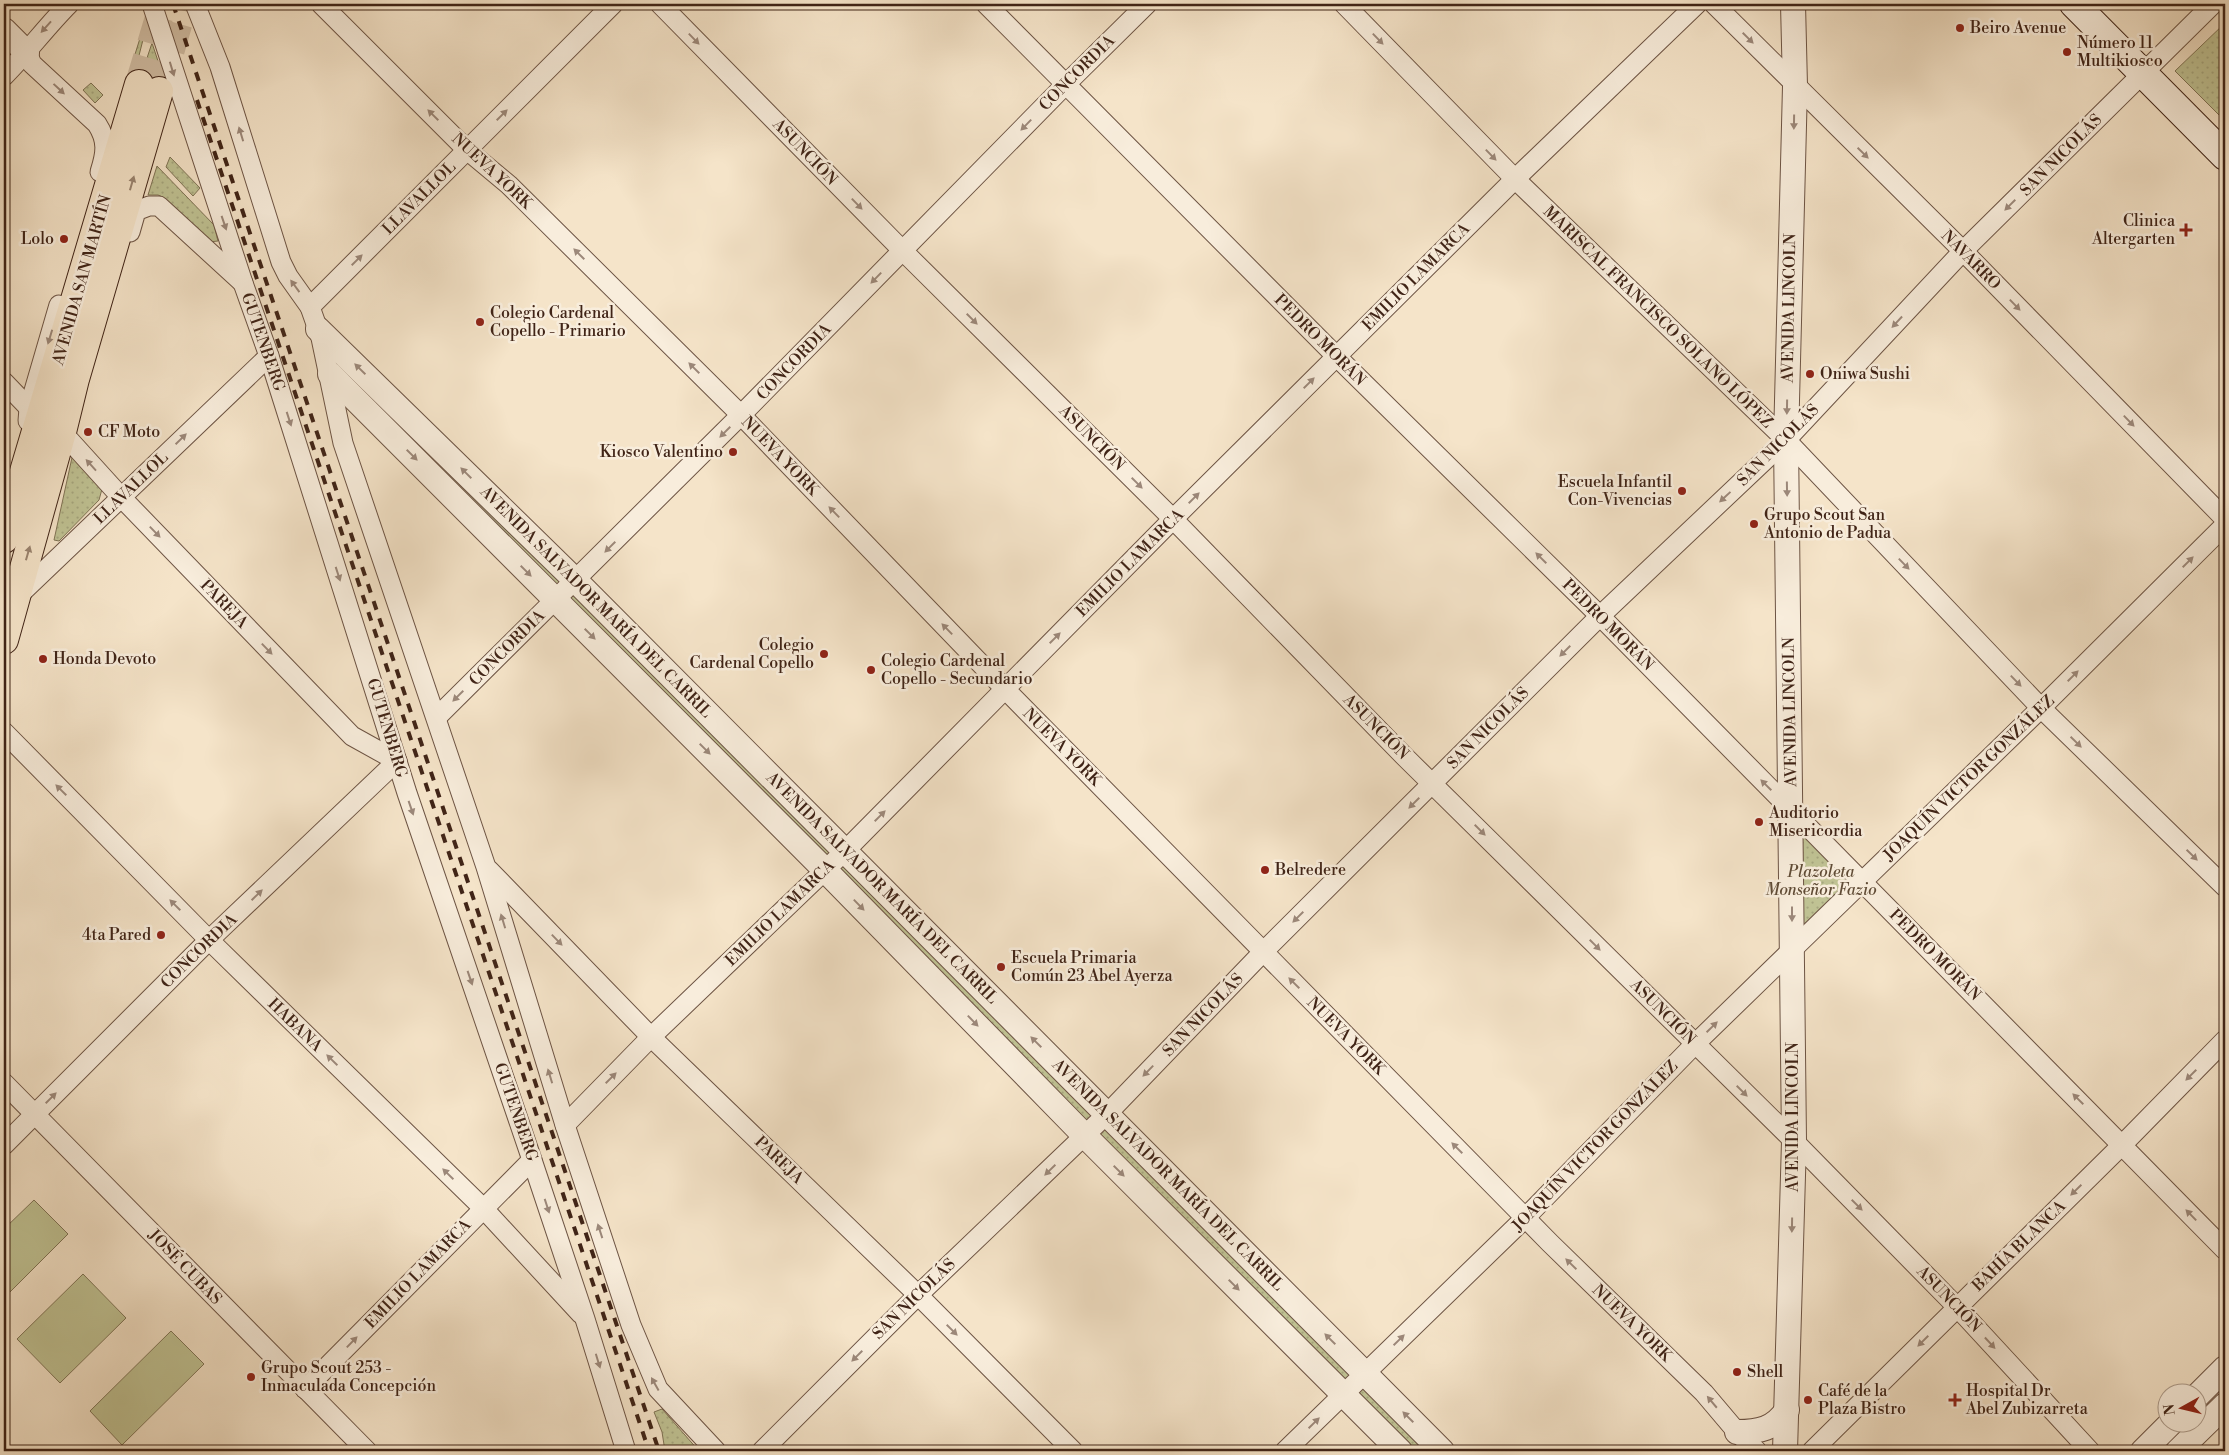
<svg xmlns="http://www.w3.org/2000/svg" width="2229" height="1455" font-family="'Libre Bodoni',serif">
  <defs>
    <pattern id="grass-dots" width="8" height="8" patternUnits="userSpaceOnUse" patternTransform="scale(1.25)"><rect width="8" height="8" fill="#c0c394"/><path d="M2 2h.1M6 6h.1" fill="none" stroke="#a6a77f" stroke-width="1.8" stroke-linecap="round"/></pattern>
  </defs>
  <rect width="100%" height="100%" fill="#f5e4c9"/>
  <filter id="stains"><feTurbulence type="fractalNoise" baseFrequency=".004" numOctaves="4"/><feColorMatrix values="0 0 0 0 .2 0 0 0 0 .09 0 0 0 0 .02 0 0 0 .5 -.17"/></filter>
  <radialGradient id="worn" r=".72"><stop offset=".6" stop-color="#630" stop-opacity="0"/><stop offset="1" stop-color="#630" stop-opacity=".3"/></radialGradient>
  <g fill="url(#grass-dots)" stroke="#807456">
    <path d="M 146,19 L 146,28 L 134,75 L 127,80 Z"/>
    <path d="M 2225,23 L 2225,121 L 2175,71 Z"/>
    <path d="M 152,43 L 163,76 L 143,70 Z"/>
    <path d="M 91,83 L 103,95 L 95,103 L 83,90 Z"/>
    <path d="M 170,157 L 200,188 L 193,196 L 166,167 Z"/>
    <path d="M 157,166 L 214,225 L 218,241 L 209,242 L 163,197 L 158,195 L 148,195 Z"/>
    <path d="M 395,403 L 1442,1451 L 1400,1451 L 378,420 Z"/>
    <path d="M 73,453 L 102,489 L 99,500 L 59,541 L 54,540 Z"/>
    <path d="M 1791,811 L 1862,881 L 1792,950 Z"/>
    <path d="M 662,1409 L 699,1451 L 665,1451 L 662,1432 L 654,1412 Z"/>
  </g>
  <g fill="#c0c394" stroke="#807456">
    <path d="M 34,1200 L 68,1234 L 4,1298 L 4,1229 Z"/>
    <path d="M 83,1274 L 126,1318 L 60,1383 L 17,1339 Z"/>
    <path d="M 171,1331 L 204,1364 L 122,1445 L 90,1411 Z"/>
  </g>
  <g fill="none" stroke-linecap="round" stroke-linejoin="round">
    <g stroke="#d1bea5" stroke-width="28" stroke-dasharray="28 14" stroke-linecap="butt">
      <path d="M 139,84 L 163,4"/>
      <path d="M 159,91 L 184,4"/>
    </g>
    <g stroke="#6d5444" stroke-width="21">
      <g id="minor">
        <path d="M 152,4 L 243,283 L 269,356 L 407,793 L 532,1160 L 585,1319 L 626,1451"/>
        <path d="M 195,4 L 220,67 L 281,262 L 288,276 L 310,307 L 321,338 L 343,443 L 486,867 L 565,1125 L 631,1325 L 658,1389 L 716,1451"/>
        <path d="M 321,4 L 467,150 L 509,185 L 741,415 L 1005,689 L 1550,1243 L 1704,1393 L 1737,1432 L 1757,1451"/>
        <path d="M 660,4 L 903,251 L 1173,519 L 1405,757 L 1794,1141 L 1957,1307 L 2090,1451"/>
        <path d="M 986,4 L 1336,356 L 1600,616 L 2225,1250"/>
        <path d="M 1344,4 L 1515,179 L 1786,440 L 2041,708 L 2225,887"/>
        <path d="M 1714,4 L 1963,251 L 2225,519"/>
        <path d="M 27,53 L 32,64 L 97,124 C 108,141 106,153 100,172"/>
        <path d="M 4,76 C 27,53 46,27 69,4"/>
        <path d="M 130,232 L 136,211 L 149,206 L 159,206 L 243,283"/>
        <path d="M 310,307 L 613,4"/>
        <path d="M 4,382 L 29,408"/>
        <path d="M 28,421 L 29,408 L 59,305"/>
        <path d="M 67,424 L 62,432 L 121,497 L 352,736 L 397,761"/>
        <path d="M 17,597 L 269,356"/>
        <path d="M 437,717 L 741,415 L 1066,84 L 1147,4"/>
        <path d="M 4,732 L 209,940 L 483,1208 L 581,1314"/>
        <path d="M 489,870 L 651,1037 L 918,1295 L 1073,1451"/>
        <path d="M 4,1083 L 367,1451"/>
        <path d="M 565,1125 L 651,1037 L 845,851 L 1173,519 L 1515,179 L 1697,4"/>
        <path d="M 4,1145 L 209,940 L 397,761"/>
        <path d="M 305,1389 L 532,1160"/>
        <path d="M 762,1451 L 918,1295 L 1107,1114 L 1263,952 L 1600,616 L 1786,440 L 1963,251 L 2213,4"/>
        <path d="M 1285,1451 L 1525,1218 L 1695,1044 L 2041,708 L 2225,525"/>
        <path d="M 1812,1451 L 2122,1145 L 2225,1040"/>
      </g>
    </g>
    <g stroke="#6d5444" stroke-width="26">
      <g id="tertiary">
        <path d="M 4,30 L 27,53"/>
        <path d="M 318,329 L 576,581 L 1442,1451"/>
        <path d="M 330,374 L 825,870 L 1085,1136 L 1400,1451"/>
        <path d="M 2196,1397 L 2225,1368"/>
        <path d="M 1737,1432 C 1759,1432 1774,1429 1787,1410"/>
        <path d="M 1785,1451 L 1794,1141 L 1786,440 L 1795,86 L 1793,4"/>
        <path d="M 2143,1451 L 2172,1422"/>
        <path d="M 2178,1451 L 2225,1405"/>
      </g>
    </g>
    <g stroke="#402417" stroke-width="30">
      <path id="secondary" d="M 2074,4 L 2225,156"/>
    </g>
    <g stroke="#402417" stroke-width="30">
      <g id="primary">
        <path d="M 4,539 L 139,84"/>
        <path d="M 4,640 L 62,432 L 75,379 L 159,91"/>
      </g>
    </g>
    <use href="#minor" stroke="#f8eddc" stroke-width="19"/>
    <use href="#tertiary" stroke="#f8eddc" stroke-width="24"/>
    <use href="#secondary" stroke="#f8eddc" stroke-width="28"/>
    <use href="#primary" stroke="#f5e4c9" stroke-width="28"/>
    <g stroke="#402417" stroke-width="4" stroke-dasharray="9 9" stroke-linecap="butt">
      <path d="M 173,4 L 659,1451"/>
      <path d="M 197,100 L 649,1451"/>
    </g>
  </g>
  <defs><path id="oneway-solid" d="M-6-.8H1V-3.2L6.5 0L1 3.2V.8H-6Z" transform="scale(1.25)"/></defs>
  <g fill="#9c887a">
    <use href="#oneway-solid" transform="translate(46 27) rotate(132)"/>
    <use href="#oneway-solid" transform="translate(1748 38) rotate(45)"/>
    <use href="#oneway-solid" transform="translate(694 39) rotate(46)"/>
    <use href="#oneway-solid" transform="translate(1378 39) rotate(46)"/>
    <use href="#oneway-solid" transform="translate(172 69) rotate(73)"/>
    <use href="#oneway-solid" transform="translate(59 89) rotate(43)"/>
    <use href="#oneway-solid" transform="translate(433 115) rotate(-135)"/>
    <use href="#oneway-solid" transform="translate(502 115) rotate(-45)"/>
    <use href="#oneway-solid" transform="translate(1794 122) rotate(91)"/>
    <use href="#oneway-solid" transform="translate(1026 125) rotate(134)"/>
    <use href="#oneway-solid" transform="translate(241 134) rotate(-107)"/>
    <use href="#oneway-solid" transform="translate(1863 153) rotate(44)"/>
    <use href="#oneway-solid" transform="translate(1491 155) rotate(46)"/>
    <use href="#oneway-solid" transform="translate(857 204) rotate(46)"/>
    <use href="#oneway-solid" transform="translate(2010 205) rotate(135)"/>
    <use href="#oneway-solid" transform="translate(224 223) rotate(71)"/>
    <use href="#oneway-solid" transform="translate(579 254) rotate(-135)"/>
    <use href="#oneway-solid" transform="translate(357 260) rotate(-45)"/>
    <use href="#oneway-solid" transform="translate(876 278) rotate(134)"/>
    <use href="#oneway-solid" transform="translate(295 286) rotate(-126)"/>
    <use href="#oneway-solid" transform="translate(2015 305) rotate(46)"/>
    <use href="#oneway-solid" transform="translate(972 319) rotate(45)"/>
    <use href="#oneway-solid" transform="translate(1897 322) rotate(133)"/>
    <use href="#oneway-solid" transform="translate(50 337) rotate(107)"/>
    <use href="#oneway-solid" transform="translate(694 368) rotate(-135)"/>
    <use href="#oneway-solid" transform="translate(360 369) rotate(-136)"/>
    <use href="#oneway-solid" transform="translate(1309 383) rotate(-45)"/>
    <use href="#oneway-solid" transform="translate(1787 407) rotate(91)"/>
    <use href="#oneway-solid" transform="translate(289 419) rotate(72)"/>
    <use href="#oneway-solid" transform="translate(2129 421) rotate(46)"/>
    <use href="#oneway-solid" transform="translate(725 432) rotate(135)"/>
    <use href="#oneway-solid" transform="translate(181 439) rotate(-44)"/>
    <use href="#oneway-solid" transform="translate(412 455) rotate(45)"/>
    <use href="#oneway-solid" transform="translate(91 465) rotate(-132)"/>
    <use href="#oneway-solid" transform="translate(466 473) rotate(-135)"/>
    <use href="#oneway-solid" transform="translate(1137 483) rotate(45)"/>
    <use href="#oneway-solid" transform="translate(1787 489) rotate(89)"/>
    <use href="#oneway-solid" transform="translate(1725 497) rotate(137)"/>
    <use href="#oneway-solid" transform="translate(1194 498) rotate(-45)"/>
    <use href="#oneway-solid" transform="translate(834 512) rotate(-134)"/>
    <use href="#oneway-solid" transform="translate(155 532) rotate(46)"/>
    <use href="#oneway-solid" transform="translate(610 547) rotate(135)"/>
    <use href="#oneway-solid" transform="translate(1541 558) rotate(-135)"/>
    <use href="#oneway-solid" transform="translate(2188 562) rotate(-45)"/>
    <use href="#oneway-solid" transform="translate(1904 564) rotate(46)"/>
    <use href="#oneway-solid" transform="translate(526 571) rotate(45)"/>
    <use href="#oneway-solid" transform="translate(338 574) rotate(72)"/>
    <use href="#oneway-solid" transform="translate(947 629) rotate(-134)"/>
    <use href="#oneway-solid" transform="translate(590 634) rotate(45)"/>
    <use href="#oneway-solid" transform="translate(1055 638) rotate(-45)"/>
    <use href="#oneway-solid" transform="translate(267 649) rotate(46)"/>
    <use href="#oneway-solid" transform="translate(1565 651) rotate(135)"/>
    <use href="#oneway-solid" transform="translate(2073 676) rotate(-45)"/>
    <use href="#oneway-solid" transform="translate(2016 681) rotate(46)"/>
    <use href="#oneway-solid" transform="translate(458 696) rotate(135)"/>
    <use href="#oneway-solid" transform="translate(2076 742) rotate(44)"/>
    <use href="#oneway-solid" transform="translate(705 749) rotate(45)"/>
    <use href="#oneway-solid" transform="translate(1766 785) rotate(-135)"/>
    <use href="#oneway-solid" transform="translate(61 790) rotate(-135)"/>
    <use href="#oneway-solid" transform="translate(1414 803) rotate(135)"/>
    <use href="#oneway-solid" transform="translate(411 808) rotate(71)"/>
    <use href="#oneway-solid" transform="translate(880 816) rotate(-45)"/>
    <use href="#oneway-solid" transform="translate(1480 830) rotate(45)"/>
    <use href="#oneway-solid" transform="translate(2192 855) rotate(44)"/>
    <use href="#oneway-solid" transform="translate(257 895) rotate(-44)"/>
    <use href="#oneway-solid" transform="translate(175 905) rotate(-135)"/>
    <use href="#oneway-solid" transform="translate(859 905) rotate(46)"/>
    <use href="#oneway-solid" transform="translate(1792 914) rotate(90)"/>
    <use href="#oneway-solid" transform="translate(1298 917) rotate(135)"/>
    <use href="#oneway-solid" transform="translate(503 921) rotate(-107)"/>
    <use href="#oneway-solid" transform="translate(557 940) rotate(46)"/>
    <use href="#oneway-solid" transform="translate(1595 945) rotate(45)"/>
    <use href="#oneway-solid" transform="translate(470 978) rotate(71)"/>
    <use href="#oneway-solid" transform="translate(1294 983) rotate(-135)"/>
    <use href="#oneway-solid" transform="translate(973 1021) rotate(46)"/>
    <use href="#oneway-solid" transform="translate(1712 1027) rotate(-44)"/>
    <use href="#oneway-solid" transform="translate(1036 1042) rotate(-135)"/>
    <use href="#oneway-solid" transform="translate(332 1060) rotate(-136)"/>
    <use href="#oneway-solid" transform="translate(1148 1071) rotate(134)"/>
    <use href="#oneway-solid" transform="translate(2191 1075) rotate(135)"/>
    <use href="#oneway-solid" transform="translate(550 1076) rotate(-107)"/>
    <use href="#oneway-solid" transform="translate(611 1078) rotate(-45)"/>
    <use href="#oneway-solid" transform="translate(1742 1091) rotate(45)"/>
    <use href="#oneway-solid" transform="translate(51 1098) rotate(-45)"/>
    <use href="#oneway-solid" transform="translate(2078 1099) rotate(-135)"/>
    <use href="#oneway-solid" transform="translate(1457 1148) rotate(-135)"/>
    <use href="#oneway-solid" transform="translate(1050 1170) rotate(136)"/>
    <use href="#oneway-solid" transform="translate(1119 1171) rotate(45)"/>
    <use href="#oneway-solid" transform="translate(448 1174) rotate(-136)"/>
    <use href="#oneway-solid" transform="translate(2076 1190) rotate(136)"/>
    <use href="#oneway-solid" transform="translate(1857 1205) rotate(45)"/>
    <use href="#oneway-solid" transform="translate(547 1206) rotate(72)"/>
    <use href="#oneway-solid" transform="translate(2191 1215) rotate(-134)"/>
    <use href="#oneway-solid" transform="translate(1792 1225) rotate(91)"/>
    <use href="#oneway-solid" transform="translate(600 1231) rotate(-108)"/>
    <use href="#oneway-solid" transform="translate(1571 1264) rotate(-136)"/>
    <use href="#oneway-solid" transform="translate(1234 1285) rotate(45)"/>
    <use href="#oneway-solid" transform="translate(952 1330) rotate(45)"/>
    <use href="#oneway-solid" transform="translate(1330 1339) rotate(-135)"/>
    <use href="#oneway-solid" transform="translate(1399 1340) rotate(-44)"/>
    <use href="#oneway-solid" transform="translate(1923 1341) rotate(135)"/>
    <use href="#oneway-solid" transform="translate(352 1342) rotate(-46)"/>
    <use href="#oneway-solid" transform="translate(1990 1343) rotate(47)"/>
    <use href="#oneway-solid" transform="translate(857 1356) rotate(135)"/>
    <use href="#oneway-solid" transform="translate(598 1361) rotate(73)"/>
    <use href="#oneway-solid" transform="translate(655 1384) rotate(-119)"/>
    <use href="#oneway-solid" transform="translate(1712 1402) rotate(-130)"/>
    <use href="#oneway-solid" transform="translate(1408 1417) rotate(-135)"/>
    <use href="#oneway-solid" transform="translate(1314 1423) rotate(-44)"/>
  </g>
  <g fill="#9a8470">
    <use href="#oneway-solid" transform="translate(132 183) rotate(-74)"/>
    <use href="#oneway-solid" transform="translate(28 553) rotate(-74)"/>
  </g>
  <g fill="#8f2418" stroke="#f8eddc" stroke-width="2">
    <circle cx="1960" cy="28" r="5"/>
    <circle cx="2067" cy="52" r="5"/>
    <path d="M2183.5 222.5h5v5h5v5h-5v5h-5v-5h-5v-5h5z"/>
    <circle cx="64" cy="239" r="5"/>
    <circle cx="480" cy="322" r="5"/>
    <circle cx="1810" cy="374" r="5"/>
    <circle cx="88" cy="432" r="5"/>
    <circle cx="733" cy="452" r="5"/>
    <circle cx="1682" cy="491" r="5"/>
    <circle cx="1754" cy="524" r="5"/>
    <circle cx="824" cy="654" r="5"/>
    <circle cx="43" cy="659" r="5"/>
    <circle cx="871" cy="670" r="5"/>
    <circle cx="1759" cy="822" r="5"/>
    <circle cx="1265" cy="870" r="5"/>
    <circle cx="161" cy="935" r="5"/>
    <circle cx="1001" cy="967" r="5"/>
    <circle cx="1737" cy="1372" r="5"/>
    <circle cx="251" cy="1377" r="5"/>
    <circle cx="1808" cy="1400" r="5"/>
    <path d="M1952.5 1392.5h5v5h5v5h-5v5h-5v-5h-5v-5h5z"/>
  </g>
  <g text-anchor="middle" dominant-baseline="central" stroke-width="5" stroke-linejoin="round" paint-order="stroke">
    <g font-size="16" fill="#402417" stroke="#f8eddc" text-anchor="start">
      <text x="1970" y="28">Beiro Avenue</text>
      <text x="2077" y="43">Número 11<tspan x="2077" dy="18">Multikiosco</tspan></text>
      <text x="2175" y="221" text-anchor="end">Clinica<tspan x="2175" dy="18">Altergarten</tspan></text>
      <text x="54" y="239" text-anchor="end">Lolo</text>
      <text x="490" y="313">Colegio Cardenal<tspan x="490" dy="18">Copello - Primario</tspan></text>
      <text x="1820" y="374">Oniwa Sushi</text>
      <text x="98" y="432">CF Moto</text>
      <text x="723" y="452" text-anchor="end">Kiosco Valentino</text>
      <text x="1672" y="482" text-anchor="end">Escuela Infantil<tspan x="1672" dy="18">Con-Vivencias</tspan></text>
      <text x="1764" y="515">Grupo Scout San<tspan x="1764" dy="18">Antonio de Padua</tspan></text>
      <text x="814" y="645" text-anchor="end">Colegio<tspan x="814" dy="18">Cardenal Copello</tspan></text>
      <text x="53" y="659">Honda Devoto</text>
      <text x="881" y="661">Colegio Cardenal<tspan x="881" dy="18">Copello - Secundario</tspan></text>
      <text x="1769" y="813">Auditorio<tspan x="1769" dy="18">Misericordia</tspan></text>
      <text x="1275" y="870">Belredere</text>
      <text x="151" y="935" text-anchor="end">4ta Pared</text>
      <text x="1011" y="958">Escuela Primaria<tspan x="1011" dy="18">Común 23 Abel Ayerza</tspan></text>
      <text x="261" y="1368">Grupo Scout 253 -<tspan x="261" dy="18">Inmaculada Concepción</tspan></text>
      <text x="1747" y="1372">Shell</text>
      <text x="1818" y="1391">Café de la<tspan x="1818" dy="18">Plaza Bistro</tspan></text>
      <text x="1966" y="1391">Hospital Dr<tspan x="1966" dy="18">Abel Zubizarreta</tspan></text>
    </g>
    <g font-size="16" fill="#402417" stroke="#f8eddc">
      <text transform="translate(1077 73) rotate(-45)">CONCORDIA</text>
      <text transform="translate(805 152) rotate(46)">ASUNCIÓN</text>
      <text transform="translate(2061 155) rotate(-45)">SAN NICOLÁS</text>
      <text transform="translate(492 171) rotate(43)">NUEVA YORK</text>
      <text transform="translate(419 198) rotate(-45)">LLAVALLOL</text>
      <text transform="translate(1971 260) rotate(45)">NAVARRO</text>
      <text transform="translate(1416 277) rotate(-45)">EMILIO LAMARCA</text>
      <text transform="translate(82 280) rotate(-74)">AVENIDA SAN MARTÍN</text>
      <text transform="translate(1789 308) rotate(-89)">AVENIDA LINCOLN</text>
      <text transform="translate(1658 317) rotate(44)">MARISCAL FRANCISCO SOLANO LÓPEZ</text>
      <text transform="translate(1320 340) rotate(45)">PEDRO MORÁN</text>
      <text transform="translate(263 342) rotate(71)">GUTENBERG</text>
      <text transform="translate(794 362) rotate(-46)">CONCORDIA</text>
      <text transform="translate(1092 438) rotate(45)">ASUNCIÓN</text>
      <text transform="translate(1778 445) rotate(-45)">SAN NICOLÁS</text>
      <text transform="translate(780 456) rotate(46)">NUEVA YORK</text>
      <text transform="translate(131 488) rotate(-44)">LLAVALLOL</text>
      <text transform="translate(1130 563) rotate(-45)">EMILIO LAMARCA</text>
      <text transform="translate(596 602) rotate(45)">AVENIDA SALVADOR MARÍA DEL CARRIL</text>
      <text transform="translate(224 604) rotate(46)">PAREJA</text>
      <text transform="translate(1608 625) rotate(45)">PEDRO MORÁN</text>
      <text transform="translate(507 648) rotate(-45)">CONCORDIA</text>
      <text transform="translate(1790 712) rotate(-91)">AVENIDA LINCOLN</text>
      <text transform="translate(1376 727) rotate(45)">ASUNCIÓN</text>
      <text transform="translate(387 728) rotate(73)">GUTENBERG</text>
      <text transform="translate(1488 728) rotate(-45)">SAN NICOLÁS</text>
      <text transform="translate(1062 747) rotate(45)">NUEVA YORK</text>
      <text transform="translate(1969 778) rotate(-44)">JOAQUÍN VICTOR GONZÁLEZ</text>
      <text transform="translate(882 888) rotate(45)">AVENIDA SALVADOR MARÍA DEL CARRIL</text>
      <text transform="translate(780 913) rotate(-44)">EMILIO LAMARCA</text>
      <text transform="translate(199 951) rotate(-44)">CONCORDIA</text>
      <text transform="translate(1935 955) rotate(45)">PEDRO MORÁN</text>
      <text transform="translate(1663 1012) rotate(45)">ASUNCIÓN</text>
      <text transform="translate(1203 1015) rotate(-46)">SAN NICOLÁS</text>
      <text transform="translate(295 1025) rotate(44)">HABANA</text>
      <text transform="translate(1346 1036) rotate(45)">NUEVA YORK</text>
      <text transform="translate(516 1112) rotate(71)">GUTENBERG</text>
      <text transform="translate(1793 1117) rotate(-90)">AVENIDA LINCOLN</text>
      <text transform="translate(1595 1146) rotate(-46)">JOAQUÍN VICTOR GONZÁLEZ</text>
      <text transform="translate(779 1160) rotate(44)">PAREJA</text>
      <text transform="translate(1168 1175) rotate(45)">AVENIDA SALVADOR MARÍA DEL CARRIL</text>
      <text transform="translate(2019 1246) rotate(-44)">BAHÍA BLANCA</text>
      <text transform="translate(185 1267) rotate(46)">JOSÉ CUBAS</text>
      <text transform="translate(418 1274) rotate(-46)">EMILIO LAMARCA</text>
      <text transform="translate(914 1299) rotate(-44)">SAN NICOLÁS</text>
      <text transform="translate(1949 1299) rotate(46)">ASUNCIÓN</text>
      <text transform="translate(1632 1323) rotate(44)">NUEVA YORK</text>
    </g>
    <g font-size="16" font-style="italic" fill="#604c36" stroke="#f8eddc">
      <text x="1821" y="872">Plazoleta<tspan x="1821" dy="18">Monseñor Fazio</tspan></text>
    </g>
  </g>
  <rect width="2229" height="1455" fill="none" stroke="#f5e4c9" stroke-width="20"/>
  <rect x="5" y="5" width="2219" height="1445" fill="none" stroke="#402417" stroke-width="2.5"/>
  <rect x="10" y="10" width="2209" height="1435" fill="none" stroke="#402417"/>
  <g transform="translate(2182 1408) rotate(262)"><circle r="24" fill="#f8eddc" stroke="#ae9d8d"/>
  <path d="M0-4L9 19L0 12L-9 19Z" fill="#8f2418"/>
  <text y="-8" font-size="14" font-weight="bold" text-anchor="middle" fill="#402417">N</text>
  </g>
  <rect width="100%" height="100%" filter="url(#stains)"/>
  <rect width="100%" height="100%" fill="url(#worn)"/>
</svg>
